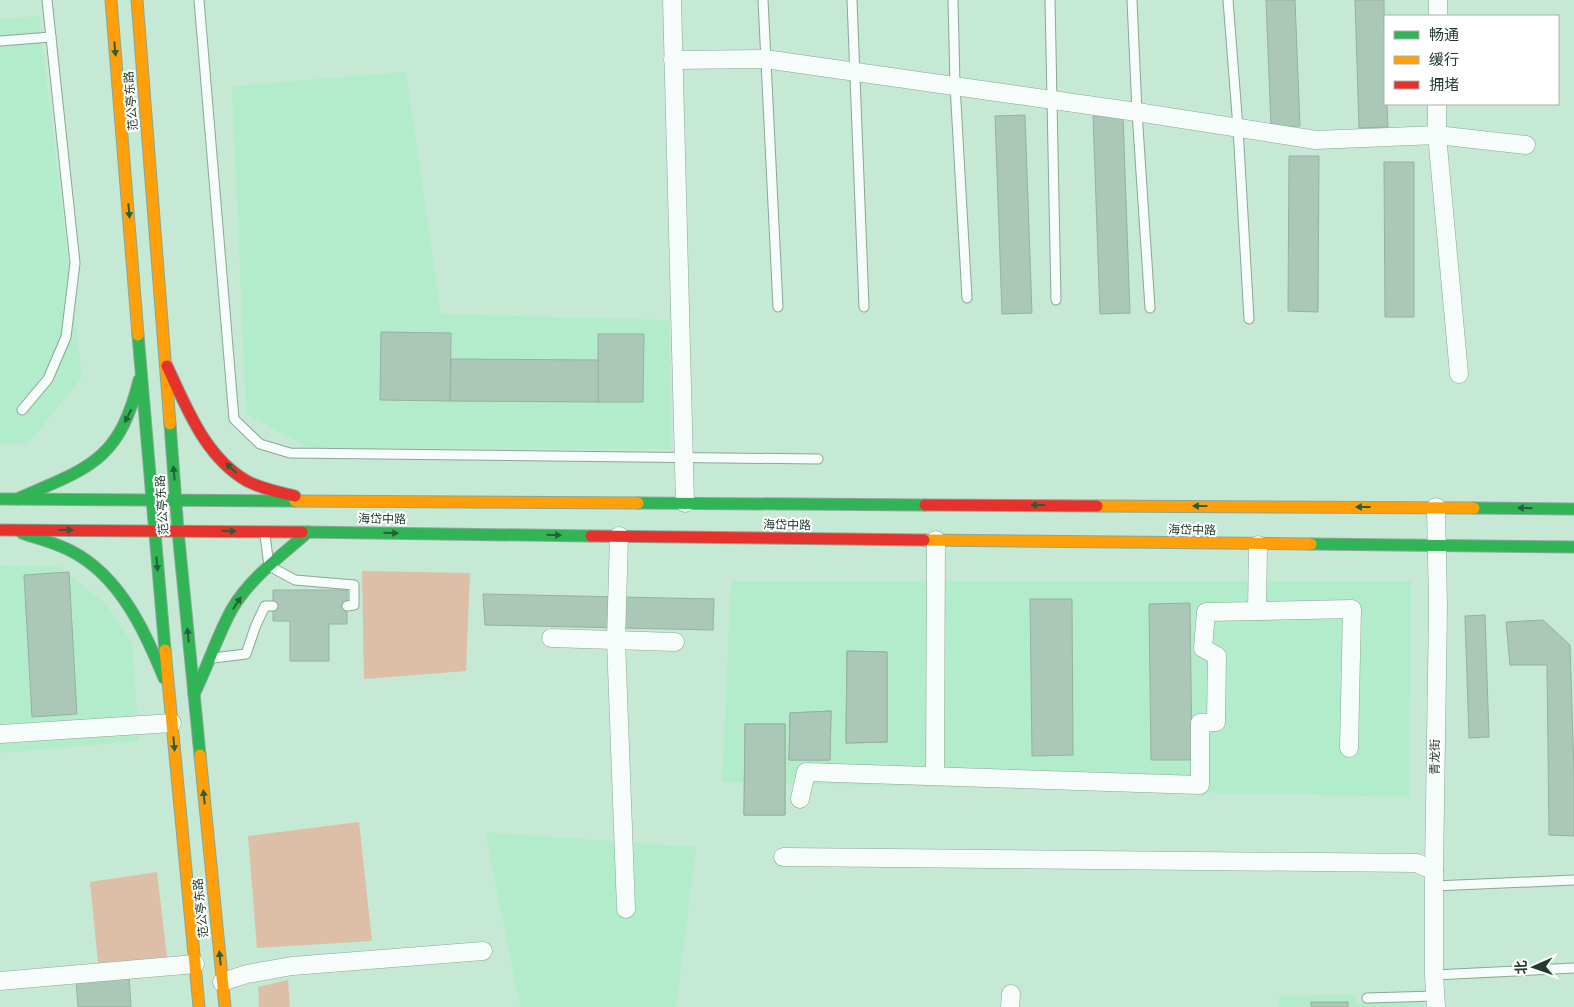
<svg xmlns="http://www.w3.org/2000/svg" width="1574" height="1007" font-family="'Varela Round','Noto Sans SC',sans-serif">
  <rect width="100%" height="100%" fill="#c5e9d4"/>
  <g fill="#b2eccb">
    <path d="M 39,16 L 82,377 L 28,444 L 0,443 L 0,19 Z"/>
    <path d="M 406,72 L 441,314 L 669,320 L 671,449 L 309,448 L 246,414 L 232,86 Z"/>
    <path d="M 0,565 L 58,566 L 106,604 L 132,643 L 139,741 L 0,753 Z"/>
    <path d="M 731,581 L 1411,581 L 1410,797 L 722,782 Z"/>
    <path d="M 485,832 L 696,847 L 676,1007 L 520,1007 Z"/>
    <path d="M 1356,994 L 1356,1003 L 1417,1001 L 1425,1007 L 1279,1007 L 1279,996 Z"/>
  </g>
  <g fill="#ddbfa7">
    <path d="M 362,571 L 470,573 L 466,671 L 364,679 Z"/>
    <path d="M 359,822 L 372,941 L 257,948 L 248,836 Z"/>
    <path d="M 157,872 L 167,957 L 98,963 L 90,882 Z"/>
    <path d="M 288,980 L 290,1007 L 259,1007 L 258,987 Z"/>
  </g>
  <g fill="#abc7b7" stroke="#95b2a1">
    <path d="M 1266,0 L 1295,0 L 1300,126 L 1271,127 Z"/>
    <path d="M 1355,0 L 1384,0 L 1385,104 L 1387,104 L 1388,127 L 1359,128 Z"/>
    <path d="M 1025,115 L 1032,313 L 1002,314 L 995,116 Z"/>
    <path d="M 1123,115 L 1130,313 L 1100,314 L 1093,116 Z"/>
    <path d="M 1289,156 L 1319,156 L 1318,312 L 1288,311 Z"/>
    <path d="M 1384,162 L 1414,162 L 1414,317 L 1385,317 Z"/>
    <path d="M 381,332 L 451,333 L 450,401 L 380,400 Z"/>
    <path d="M 598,334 L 644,334 L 643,402 L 598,402 Z"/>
    <path d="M 451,359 L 598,360 L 598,402 L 450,401 Z"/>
    <path d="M 69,572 L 77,714 L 32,717 L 24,575 Z"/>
    <path d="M 273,590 L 347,590 L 347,624 L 329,624 L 329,661 L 290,661 L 290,621 L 273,621 Z"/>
    <path d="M 483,594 L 714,599 L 713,630 L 485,625 Z"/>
    <path d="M 1030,599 L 1072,599 L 1073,755 L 1032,756 Z"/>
    <path d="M 1190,603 L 1192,760 L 1151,760 L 1149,604 Z"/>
    <path d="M 1485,615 L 1489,737 L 1469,738 L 1465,616 Z"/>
    <path d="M 1543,620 L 1570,645 L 1574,772 L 1574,836 L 1549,835 L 1547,665 L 1510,665 L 1506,622 Z"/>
    <path d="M 847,651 L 887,652 L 887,742 L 846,743 Z"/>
    <path d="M 847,651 L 887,652 L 887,742 L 846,743 Z"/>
    <path d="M 831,711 L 830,760 L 789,760 L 790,713 Z"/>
    <path d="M 831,711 L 830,760 L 789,760 L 790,713 Z"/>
    <path d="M 745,724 L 785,724 L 785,815 L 744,815 Z"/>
    <path d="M 745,724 L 785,724 L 785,815 L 744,815 Z"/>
    <path d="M 129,975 L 131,1007 L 78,1007 L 76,979 Z"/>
    <rect x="1311" y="1002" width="37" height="5"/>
  </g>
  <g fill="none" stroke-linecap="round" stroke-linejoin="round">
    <g stroke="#8aa797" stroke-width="11">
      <g id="lane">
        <path d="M 199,0 L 234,419 L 260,444 L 290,453 L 818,459"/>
        <path d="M 763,0 L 778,307"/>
        <path d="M 852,0 L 864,307"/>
        <path d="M 953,0 L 955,85 L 967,298"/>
        <path d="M 1050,0 L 1056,300"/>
        <path d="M 1132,0 L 1137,112 L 1150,308"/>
        <path d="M 1228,0 L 1238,128 L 1249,319"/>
        <path d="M 0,41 L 51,37"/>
        <path d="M 22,410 L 48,379 L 66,337 L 75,263 L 47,0"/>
        <path d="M 265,535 L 269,566 L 295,580 L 354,585 L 354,605 L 347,606"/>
        <path d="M 213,658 L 246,654 L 256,625 L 265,606 L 273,606"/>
        <path d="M 1434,886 L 1574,880"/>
        <path d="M 1434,975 L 1574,968"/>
        <path d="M 1367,998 L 1435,996"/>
      </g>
    </g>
    <g stroke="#8aa797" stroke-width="19">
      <g id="street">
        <path d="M 672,0 L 685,503"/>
        <path d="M 1438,16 L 1438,0"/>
        <path d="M 673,60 L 765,59 L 1137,112 L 1316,140 L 1437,135 L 1526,145"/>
        <path d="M 1437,104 L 1437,135 L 1459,374"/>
        <path d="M 1436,507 L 1438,607 L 1434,871 L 1434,975 L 1436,1007"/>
        <path d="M 619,536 L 616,640 L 626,909"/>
        <path d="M 1257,611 L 1258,545"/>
        <path d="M 551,638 L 675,642"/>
        <path d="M 0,734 L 172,723"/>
        <path d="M 935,776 L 936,540"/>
        <path d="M 800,799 L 806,772 L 1200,785 L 1200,723 L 1216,722 L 1217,656 L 1203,648 L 1206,612 L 1352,609 L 1349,748"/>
        <path d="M 783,857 L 1417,863 L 1434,871"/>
        <path d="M 0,981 L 195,964"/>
        <path d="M 222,982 L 247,974 L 292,966 L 483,951"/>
        <path d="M 1010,1007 L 1011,994"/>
      </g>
    </g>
    <g stroke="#8aa797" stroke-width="13">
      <g id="fast">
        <path d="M 138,335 L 165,650"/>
        <path d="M 170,424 L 178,531 L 200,755"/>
        <path d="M 0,499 L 295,501"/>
        <path d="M 17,499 C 88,468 119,462 139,380"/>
        <path d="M 638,503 L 925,505"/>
        <path d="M 1474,508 L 1574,509"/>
        <path d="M 302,532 L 591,536"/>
        <path d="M 22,533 C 39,539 57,543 73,552 C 120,577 145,631 164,678"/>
        <path d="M 1311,544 L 1574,547"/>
        <path d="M 194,694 C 208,666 217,636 232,609 C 250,578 281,556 308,532"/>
      </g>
    </g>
    <g stroke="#8aa797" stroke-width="13">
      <g id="slow">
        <path d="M 111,0 L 138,335"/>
        <path d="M 137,0 L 170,424"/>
        <path d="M 295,501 L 638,503"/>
        <path d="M 1097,506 L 1474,508"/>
        <path d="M 924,540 L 1311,544"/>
        <path d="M 165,650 L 199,1007"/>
        <path d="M 200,755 L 225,1007"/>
      </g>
    </g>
    <g stroke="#8aa797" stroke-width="13">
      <g id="jam">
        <path d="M 167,366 C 187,408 205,457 247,481 C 262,489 279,492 295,496"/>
        <path d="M 925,505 L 1097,506"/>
        <path d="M 0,530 L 302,532"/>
        <path d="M 591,536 L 924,540"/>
      </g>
    </g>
    <use href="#lane" stroke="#f6fcf9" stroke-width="9"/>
    <use href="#street" stroke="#f6fcf9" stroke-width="18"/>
    <use href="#fast" stroke="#30b455" stroke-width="11"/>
    <use href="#slow" stroke="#ff9f0a" stroke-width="11"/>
    <use href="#jam" stroke="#e5322d" stroke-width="11"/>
  </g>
  <defs><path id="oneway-solid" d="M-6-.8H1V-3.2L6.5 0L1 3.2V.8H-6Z" transform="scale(1.25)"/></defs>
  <g fill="#265f39">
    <use href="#oneway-solid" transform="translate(115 49) rotate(85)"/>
    <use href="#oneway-solid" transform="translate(129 211) rotate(85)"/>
    <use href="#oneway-solid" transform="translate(128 416) rotate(116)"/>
    <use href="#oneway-solid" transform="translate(231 468) rotate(-137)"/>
    <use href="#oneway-solid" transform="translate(174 473) rotate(-95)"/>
    <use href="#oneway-solid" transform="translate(1038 505) rotate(-180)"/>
    <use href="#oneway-solid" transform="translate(1200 506) rotate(-180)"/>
    <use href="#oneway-solid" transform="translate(1363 507) rotate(-180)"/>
    <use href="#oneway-solid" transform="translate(1525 508) rotate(-179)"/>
    <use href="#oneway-solid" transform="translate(66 530)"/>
    <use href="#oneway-solid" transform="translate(229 531) rotate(1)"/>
    <use href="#oneway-solid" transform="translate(391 533) rotate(1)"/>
    <use href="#oneway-solid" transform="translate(554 535) rotate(1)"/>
    <use href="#oneway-solid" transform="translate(157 564) rotate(85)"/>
    <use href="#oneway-solid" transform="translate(237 603) rotate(-57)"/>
    <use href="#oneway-solid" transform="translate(188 635) rotate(-96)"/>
    <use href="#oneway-solid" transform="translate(174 744) rotate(85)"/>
    <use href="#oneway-solid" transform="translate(204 797) rotate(-96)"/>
    <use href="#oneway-solid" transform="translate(220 958) rotate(-96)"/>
  </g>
  <g text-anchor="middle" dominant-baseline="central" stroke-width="4" stroke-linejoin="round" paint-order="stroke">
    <g font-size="12" fill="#213b2d" stroke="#fff">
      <text transform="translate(131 101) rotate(-95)">范公亭东路</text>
      <text transform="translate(162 505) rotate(-94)">范公亭东路</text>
      <text transform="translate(382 519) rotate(1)">海岱中路</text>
      <text transform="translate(787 525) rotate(1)">海岱中路</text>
      <text transform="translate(1192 530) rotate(1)">海岱中路</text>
      <text transform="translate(1435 757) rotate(-89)">青龙街</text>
      <text transform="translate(201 908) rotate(-96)">范公亭东路</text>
    </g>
  </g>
  <rect x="1384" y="15" width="175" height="90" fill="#ffffff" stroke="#a6b1ab"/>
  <rect x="1394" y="31" width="25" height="8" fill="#30b455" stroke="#a6b1ab"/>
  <text x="1429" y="40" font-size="15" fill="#213b2d">畅通</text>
  <rect x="1394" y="56" width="25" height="8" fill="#ff9f0a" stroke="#a6b1ab"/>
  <text x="1429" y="65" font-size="15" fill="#213b2d">缓行</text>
  <rect x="1394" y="81" width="25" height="8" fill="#e5322d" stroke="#a6b1ab"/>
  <text x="1429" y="90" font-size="15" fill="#213b2d">拥堵</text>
  <g transform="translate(1534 967) rotate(268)" stroke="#ffffff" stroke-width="4" paint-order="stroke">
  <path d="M0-4L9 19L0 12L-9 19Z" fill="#213b2d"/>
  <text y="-8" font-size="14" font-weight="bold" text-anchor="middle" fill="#213b2d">北</text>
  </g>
</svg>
